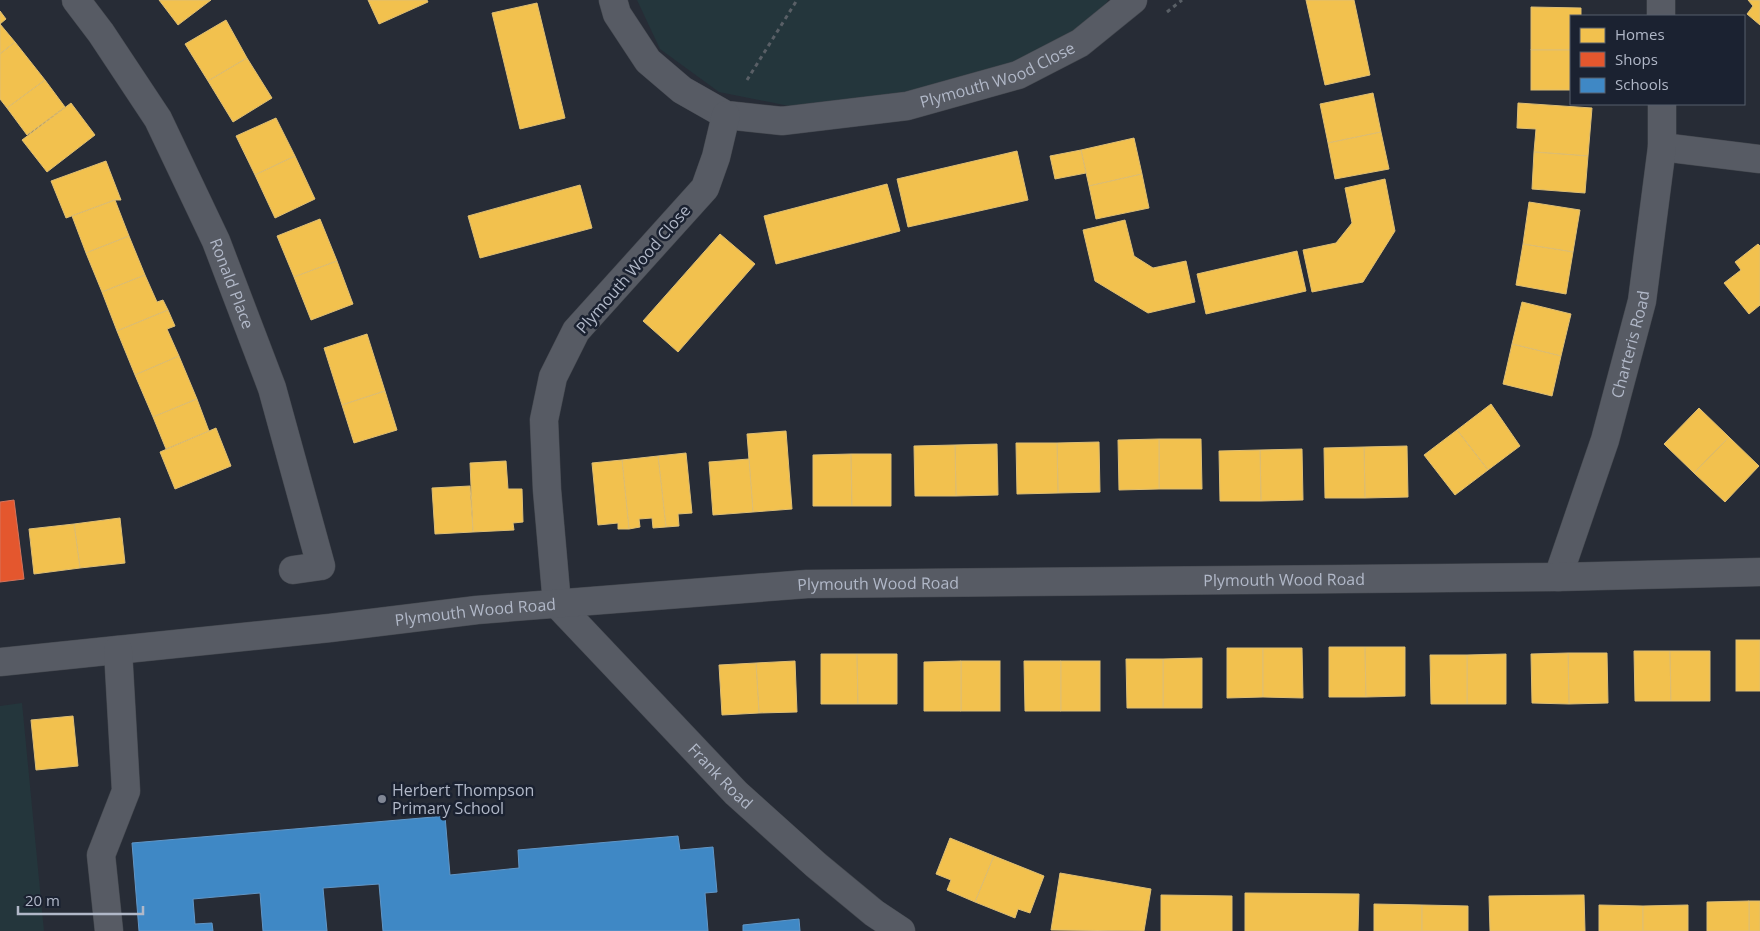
<svg xmlns="http://www.w3.org/2000/svg" width="1760" height="931" font-family="'Open Sans',sans-serif">
  <rect width="100%" height="100%" fill="#272c36"/>
  <g fill="#24363c">
    <path d="M 637,0 L 1108,0 L 1102,11 L 1025,63 L 921,90 L 789,106 L 719,92 L 660,49 Z"/>
    <path d="M 22,703 L 44,931 L 0,931 L 0,706 Z"/>
  </g>
  <g fill="#f2c14e" stroke="#debe73">
    <path d="M 159,0 L 211,0 L 178,25 Z"/>
    <path d="M 368,0 L 427,0 L 428,2 L 379,24 Z"/>
    <path d="M 1306,0 L 1354,0 L 1370,75 L 1325,85 Z"/>
    <path d="M 1748,0 L 1760,0 L 1760,25 L 1747,14 L 1753,6 Z"/>
    <path d="M 537,3 L 565,118 L 520,129 L 492,13 Z"/>
    <path d="M 1531,7 L 1581,8 L 1581,16 L 1571,16 L 1571,50 L 1531,50 Z"/>
    <path d="M 0,11 L 6,19 L 0,24 Z"/>
    <path d="M 226,20 L 247,58 L 208,81 L 185,44 Z"/>
    <path d="M 0,24 L 15,42 L 0,54 Z"/>
    <path d="M 15,42 L 45,80 L 7,108 L 0,99 L 0,54 Z"/>
    <rect x="1531" y="50" width="40" height="40"/>
    <path d="M 247,58 L 272,98 L 233,122 L 208,81 Z"/>
    <path d="M 45,80 L 65,107 L 27,135 L 7,108 Z"/>
    <path d="M 1373,93 L 1381,132 L 1328,143 L 1320,104 Z"/>
    <path d="M 71,103 L 95,135 L 47,172 L 22,140 Z"/>
    <path d="M 1518,103 L 1592,108 L 1588,156 L 1534,152 L 1536,129 L 1517,128 Z"/>
    <path d="M 276,118 L 295,156 L 255,175 L 236,136 Z"/>
    <path d="M 1381,132 L 1389,169 L 1335,179 L 1328,143 Z"/>
    <path d="M 1134,138 L 1142,174 L 1089,186 L 1081,150 Z"/>
    <path d="M 1081,150 L 1086,173 L 1055,179 L 1050,156 Z"/>
    <path d="M 1017,151 L 1028,200 L 908,227 L 897,179 Z"/>
    <path d="M 1534,152 L 1588,156 L 1585,193 L 1532,189 Z"/>
    <path d="M 295,156 L 315,199 L 275,218 L 255,175 Z"/>
    <path d="M 106,161 L 121,200 L 115,200 L 66,218 L 51,181 Z"/>
    <path d="M 1142,174 L 1149,208 L 1096,219 L 1089,186 Z"/>
    <path d="M 1385,179 L 1395,231 L 1363,282 L 1312,292 L 1303,250 L 1336,243 L 1352,223 L 1345,188 Z"/>
    <path d="M 887,184 L 900,231 L 776,264 L 764,216 Z"/>
    <path d="M 580,185 L 592,228 L 480,258 L 468,216 Z"/>
    <path d="M 115,200 L 129,236 L 86,253 L 72,216 Z"/>
    <path d="M 1529,202 L 1580,210 L 1573,252 L 1523,244 Z"/>
    <path d="M 320,219 L 337,261 L 294,277 L 277,236 Z"/>
    <path d="M 1125,220 L 1134,256 L 1153,268 L 1186,261 L 1195,302 L 1148,313 L 1095,281 L 1083,230 Z"/>
    <path d="M 720,234 L 755,264 L 678,352 L 643,321 Z"/>
    <path d="M 129,236 L 145,275 L 102,292 L 86,253 Z"/>
    <path d="M 1523,244 L 1573,252 L 1566,294 L 1516,285 Z"/>
    <path d="M 1758,244 L 1760,246 L 1760,305 L 1749,314 L 1724,283 L 1741,270 L 1735,262 Z"/>
    <path d="M 1297,251 L 1306,291 L 1206,314 L 1197,274 Z"/>
    <path d="M 337,261 L 353,304 L 311,320 L 294,277 Z"/>
    <path d="M 145,275 L 157,302 L 163,300 L 168,310 L 117,331 L 102,292 Z"/>
    <path d="M 1522,302 L 1571,314 L 1561,356 L 1512,344 Z"/>
    <path d="M 168,310 L 175,326 L 167,329 L 179,356 L 135,375 L 117,331 Z"/>
    <path d="M 367,334 L 385,391 L 342,405 L 324,348 Z"/>
    <path d="M 1512,344 L 1561,356 L 1552,396 L 1503,384 Z"/>
    <path d="M 179,356 L 197,399 L 153,417 L 135,375 Z"/>
    <path d="M 385,391 L 397,430 L 354,443 L 342,405 Z"/>
    <path d="M 197,399 L 209,431 L 166,449 L 153,417 Z"/>
    <path d="M 1491,404 L 1520,446 L 1488,470 L 1457,430 Z"/>
    <path d="M 1699,408 L 1729,437 L 1694,473 L 1664,444 Z"/>
    <path d="M 216,428 L 231,466 L 175,489 L 160,452 Z"/>
    <path d="M 1457,430 L 1488,470 L 1455,495 L 1424,455 Z"/>
    <path d="M 786,431 L 792,509 L 753,512 L 747,434 Z"/>
    <path d="M 1729,437 L 1759,466 L 1725,502 L 1694,473 Z"/>
    <path d="M 1159,439 L 1201,439 L 1202,489 L 1159,489 Z"/>
    <path d="M 1159,439 L 1159,489 L 1119,490 L 1118,440 Z"/>
    <path d="M 1099,442 L 1100,492 L 1058,493 L 1057,443 Z"/>
    <path d="M 1016,443 L 1057,443 L 1058,493 L 1017,494 Z"/>
    <path d="M 997,444 L 998,495 L 956,496 L 955,445 Z"/>
    <path d="M 955,445 L 956,496 L 915,496 L 914,446 Z"/>
    <path d="M 1407,446 L 1408,497 L 1365,498 L 1364,447 Z"/>
    <path d="M 1364,447 L 1365,498 L 1325,498 L 1324,448 Z"/>
    <path d="M 1302,449 L 1303,500 L 1261,501 L 1260,450 Z"/>
    <path d="M 1260,450 L 1261,501 L 1220,501 L 1219,451 Z"/>
    <path d="M 686,453 L 692,513 L 678,514 L 679,526 L 666,527 L 658,456 Z"/>
    <path d="M 851,454 L 852,506 L 813,506 L 813,455 Z"/>
    <path d="M 851,454 L 891,454 L 891,506 L 852,506 Z"/>
    <path d="M 658,456 L 666,527 L 653,528 L 652,518 L 639,519 L 640,527 L 629,529 L 622,460 Z"/>
    <path d="M 749,459 L 753,512 L 713,515 L 709,462 Z"/>
    <path d="M 622,460 L 629,529 L 618,529 L 618,523 L 598,525 L 592,463 Z"/>
    <path d="M 506,461 L 508,489 L 522,489 L 523,522 L 513,523 L 514,530 L 473,532 L 470,463 Z"/>
    <path d="M 470,486 L 473,532 L 435,534 L 432,488 Z"/>
    <path d="M 120,518 L 125,563 L 80,568 L 74,524 Z"/>
    <path d="M 74,524 L 80,568 L 34,574 L 29,529 Z"/>
    <rect x="1736" y="640" width="24" height="51"/>
    <path d="M 1329,647 L 1365,647 L 1366,697 L 1329,697 Z"/>
    <path d="M 1365,647 L 1405,647 L 1405,696 L 1366,697 Z"/>
    <path d="M 1227,648 L 1263,648 L 1263,697 L 1227,698 Z"/>
    <path d="M 1263,648 L 1302,648 L 1303,698 L 1263,697 Z"/>
    <path d="M 1634,651 L 1670,651 L 1671,701 L 1635,701 Z"/>
    <path d="M 1670,651 L 1710,651 L 1710,701 L 1671,701 Z"/>
    <path d="M 1568,653 L 1607,653 L 1608,703 L 1569,704 Z"/>
    <path d="M 1568,653 L 1569,704 L 1532,703 L 1531,654 Z"/>
    <path d="M 821,654 L 857,654 L 858,704 L 821,704 Z"/>
    <path d="M 857,654 L 897,654 L 897,704 L 858,704 Z"/>
    <path d="M 1506,654 L 1506,704 L 1467,704 L 1467,655 Z"/>
    <path d="M 1430,655 L 1467,655 L 1467,704 L 1431,704 Z"/>
    <path d="M 1202,658 L 1202,708 L 1163,708 L 1163,659 Z"/>
    <path d="M 1126,659 L 1163,659 L 1163,708 L 1127,708 Z"/>
    <path d="M 795,661 L 797,712 L 759,713 L 756,663 Z"/>
    <rect x="961" y="661" width="39" height="50"/>
    <path d="M 961,661 L 961,711 L 924,711 L 924,662 Z"/>
    <path d="M 1024,661 L 1061,661 L 1061,711 L 1025,711 Z"/>
    <rect x="1061" y="661" width="39" height="50"/>
    <path d="M 756,663 L 759,713 L 722,715 L 719,665 Z"/>
    <path d="M 73,716 L 78,766 L 36,770 L 31,720 Z"/>
    <path d="M 950,838 L 994,856 L 975,902 L 947,890 L 951,880 L 936,874 Z"/>
    <path d="M 994,856 L 1044,876 L 1030,913 L 1018,909 L 1015,918 L 975,902 Z"/>
    <path d="M 1060,873 L 1151,889 L 1144,931 L 1051,930 Z"/>
    <path d="M 1245,893 L 1359,894 L 1358,931 L 1245,931 Z"/>
    <path d="M 1161,895 L 1232,896 L 1232,931 L 1161,931 Z"/>
    <path d="M 1584,895 L 1585,931 L 1490,931 L 1489,896 Z"/>
    <rect x="1749" y="901" width="11" height="30"/>
    <path d="M 1749,901 L 1749,931 L 1707,931 L 1707,902 Z"/>
    <path d="M 1374,904 L 1422,905 L 1422,931 L 1374,931 Z"/>
    <path d="M 1422,905 L 1468,906 L 1468,931 L 1422,931 Z"/>
    <path d="M 1599,905 L 1643,906 L 1643,931 L 1599,931 Z"/>
    <path d="M 1688,905 L 1688,931 L 1643,931 L 1643,906 Z"/>
  </g>
  <path fill="#e4572e" stroke="#d5745c" d="M 14,500 L 24,579 L 0,582 L 0,502 Z"/>
  <g fill="#3f88c5" stroke="#6196c6">
    <path d="M 445,816 L 450,875 L 519,868 L 518,850 L 678,836 L 680,850 L 713,847 L 717,892 L 705,893 L 708,931 L 383,931 L 379,884 L 323,888 L 327,931 L 263,931 L 260,893 L 193,899 L 195,924 L 212,923 L 213,931 L 139,931 L 132,843 Z"/>
    <path d="M 799,919 L 800,931 L 743,931 L 743,925 Z"/>
  </g>
  <g fill="none" stroke-linecap="round" stroke-linejoin="round">
    <g stroke="#44484f" stroke-width="29">
      <g id="minor">
        <path id="s1" d="M 76,0 L 101,33 L 158,119 L 216,241 L 272,388 L 321,566 L 293,570"/>
        <path id="s2" d="M 613,0 L 617,14 L 648,61 L 682,90 L 726,115 L 782,121 L 907,106 L 1018,75 L 1080,43 L 1133,0"/>
        <path d="M 1661,0 L 1661,16"/>
        <path id="s3" d="M 726,115 L 716,157 L 705,188 L 576,331 L 553,377 L 544,420 L 547,490 L 557,604 L 736,793 L 816,865 L 874,913 L 901,931"/>
        <path d="M 1662,147 L 1760,159"/>
        <path id="s4" d="M 1558,577 L 1605,440 L 1642,301 L 1662,147 L 1662,104"/>
        <path id="s5" d="M 0,662 L 330,628 L 477,610 L 807,584 L 1558,577 L 1760,572"/>
        <path d="M 109,931 L 101,855 L 126,791 L 118,650"/>
      </g>
    </g>
    <g stroke="#595f66" stroke-width="3" stroke-dasharray="4 4" stroke-linecap="butt">
      <path d="M 1167,12 L 1182,0"/>
      <path d="M 747,80 L 797,0"/>
    </g>
    <use href="#minor" stroke="#575b64" stroke-width="28"/>
  </g>
  <circle fill="#818795" stroke="#1b2231" stroke-width="2" cx="382" cy="799" r="5"/>
  <g text-anchor="middle" dominant-baseline="central" stroke-width="5" stroke-linejoin="round" paint-order="stroke">
    <g font-size="16" fill="#b1b8c8" stroke="#1b2231">
      <text stroke="none"><textPath href="#s2" startOffset="444">Plymouth Wood Close</textPath></text>
      <text transform="translate(633 269) rotate(-49)">Plymouth Wood Close</text>
      <text stroke="none"><textPath href="#s1" startOffset="325">Ronald Place</textPath></text>
      <text stroke="none"><textPath href="#s4" startOffset="244">Charteris Road</textPath></text>
      <text stroke="none"><textPath href="#s5" startOffset="1288">Plymouth Wood Road</textPath></text>
      <text stroke="none"><textPath href="#s5" startOffset="882">Plymouth Wood Road</textPath></text>
      <text stroke="none"><textPath href="#s5" startOffset="478">Plymouth Wood Road</textPath></text>
      <text stroke="none"><textPath href="#s3" startOffset="786">Frank Road</textPath></text>
    </g>
    <g font-size="16" fill="#b1b8c8" stroke="#1b2231" text-anchor="start">
      <text x="392" y="790">Herbert Thompson<tspan x="392" dy="18">Primary School</tspan></text>
    </g>
  </g>
  <rect x="1570" y="15" width="175" height="90" fill="#1b2231" stroke="#575e6d"/>
  <rect x="1580" y="28" width="25" height="15" fill="#f2c14e" stroke="#575e6d"/>
  <text x="1615" y="40" font-size="15" fill="#b1b8c8">Homes</text>
  <rect x="1580" y="52" width="25" height="15" fill="#e4572e" stroke="#575e6d"/>
  <text x="1615" y="65" font-size="15" fill="#b1b8c8">Shops</text>
  <rect x="1580" y="78" width="25" height="15" fill="#3f88c5" stroke="#575e6d"/>
  <text x="1615" y="90" font-size="15" fill="#b1b8c8">Schools</text>
  <path d="M18 906v8h125v-8" fill="none" stroke="#b1b8c8" stroke-width="2.5"/>
  <text x="25" y="906" font-size="15" fill="#b1b8c8" stroke="#1b2231" stroke-width="4" paint-order="stroke">20 m</text>
</svg>
